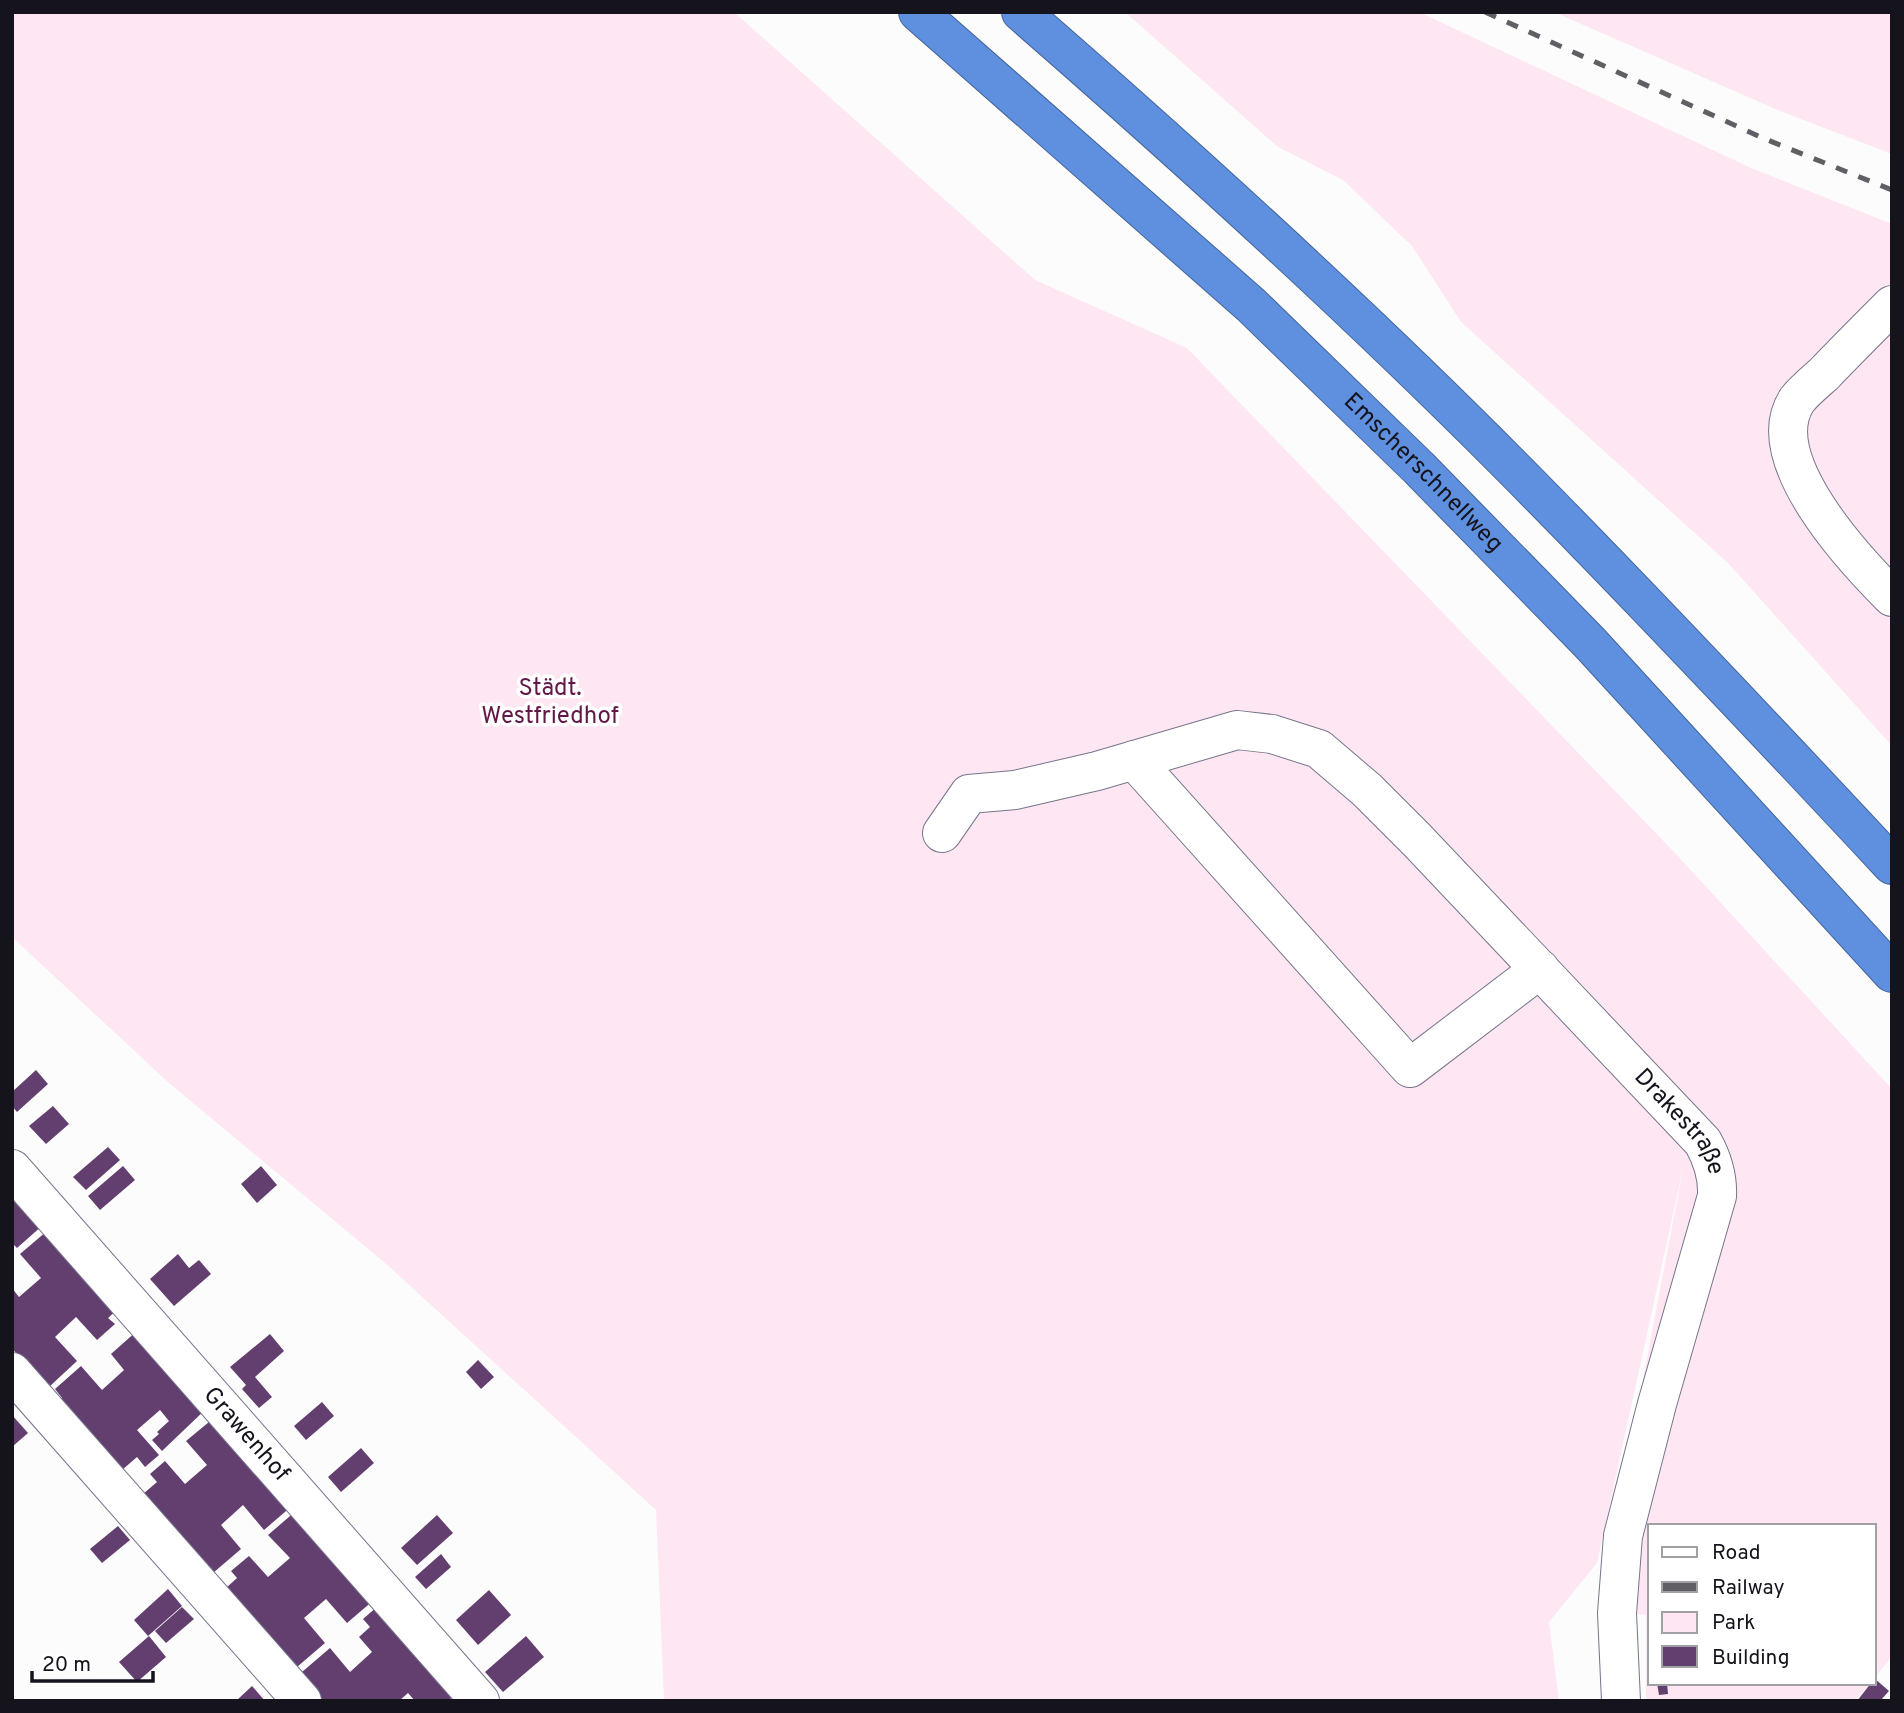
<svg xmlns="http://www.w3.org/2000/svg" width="1904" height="1713" font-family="Overpass,sans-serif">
  <rect width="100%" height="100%" fill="#fcfcfc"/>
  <g fill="#fee7f2">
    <path d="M 12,12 L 734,12 L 1035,280 L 1187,348 L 1676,854 L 1892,1089 L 1892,1657 L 1874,1678 L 1874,1526 L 1650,1526 L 1650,1683 L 1870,1683 L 1855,1701 L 1646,1701 L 1646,1615 L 1599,1610 L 1684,1164 L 1597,1563 L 1549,1622 L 1559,1701 L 664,1701 L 656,1510 L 385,1263 L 169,1083 L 12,937 Z"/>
    <path d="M 1125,12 L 1419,12 L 1751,168 L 1892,224 L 1892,746 L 1728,563 L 1461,322 L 1412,246 L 1343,180 L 1278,147 Z"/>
    <path d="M 1554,12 L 1892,12 L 1892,154 L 1780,111 Z"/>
  </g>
  <g fill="#633f70">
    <path d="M 36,1070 L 48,1084 L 17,1112 L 12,1106 L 12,1092 Z"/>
    <path d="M 53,1106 L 69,1124 L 46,1144 L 29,1126 Z"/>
    <path d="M 108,1147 L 120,1160 L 86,1190 L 73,1177 Z"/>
    <path d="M 123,1166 L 135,1180 L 100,1210 L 88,1196 Z"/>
    <path d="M 261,1166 L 277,1185 L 257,1203 L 241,1184 Z"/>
    <path d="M 12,1184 L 43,1225 L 17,1248 L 12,1243 Z"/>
    <path d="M 47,1231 L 119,1308 L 108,1318 L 115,1324 L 97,1340 L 76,1317 L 55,1337 L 77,1361 L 50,1386 L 12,1349 L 12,1288 L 19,1297 L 41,1278 L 20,1254 Z"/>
    <path d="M 178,1254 L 189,1268 L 199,1260 L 211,1274 L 174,1306 L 150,1279 Z"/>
    <path d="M 138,1330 L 207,1408 L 162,1451 L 152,1440 L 159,1434 L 157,1432 L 169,1421 L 160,1410 L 137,1430 L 159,1455 L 145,1467 L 137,1457 L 122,1470 L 61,1399 L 62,1398 L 55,1389 L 81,1366 L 102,1390 L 124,1370 L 111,1354 Z"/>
    <path d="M 270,1334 L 284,1351 L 255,1377 L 272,1397 L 259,1408 L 242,1389 L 246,1385 L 230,1367 Z"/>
    <path d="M 478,1360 L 494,1377 L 481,1389 L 466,1372 Z"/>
    <path d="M 322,1402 L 334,1416 L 306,1440 L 294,1426 Z"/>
    <path d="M 12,1415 L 28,1433 L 12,1447 Z"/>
    <path d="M 215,1417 L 293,1505 L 264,1530 L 243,1505 L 221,1525 L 241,1549 L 213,1573 L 143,1494 L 157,1482 L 150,1474 L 165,1461 L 185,1484 L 207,1465 L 186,1441 Z"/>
    <path d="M 361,1448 L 374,1463 L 341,1492 L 328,1477 Z"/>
    <path d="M 297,1510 L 375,1599 L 347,1623 L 326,1599 L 304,1618 L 325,1643 L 297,1667 L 226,1588 L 237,1578 L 231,1571 L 249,1556 L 268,1577 L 290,1558 L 268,1535 Z"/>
    <path d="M 437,1515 L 453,1533 L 417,1565 L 401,1548 Z"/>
    <path d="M 118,1526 L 130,1540 L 102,1563 L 90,1549 Z"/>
    <path d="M 441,1554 L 451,1567 L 426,1589 L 415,1577 Z"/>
    <path d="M 168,1589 L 182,1606 L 148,1636 L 134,1620 Z"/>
    <path d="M 489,1590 L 511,1615 L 478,1645 L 456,1620 Z"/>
    <path d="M 378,1606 L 458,1692 L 448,1701 L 415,1701 L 408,1693 L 399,1701 L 323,1701 L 308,1682 L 302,1672 L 330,1648 L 350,1672 L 372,1652 L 359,1637 L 370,1627 L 363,1619 Z"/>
    <path d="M 182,1607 L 194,1619 L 166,1643 L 155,1631 Z"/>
    <path d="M 149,1636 L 166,1657 L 137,1682 L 119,1662 Z"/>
    <path d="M 526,1636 L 544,1657 L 503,1692 L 485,1672 Z"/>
    <path d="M 1874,1678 L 1889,1691 L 1880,1701 L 1857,1701 L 1871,1683 L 1874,1683 Z"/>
    <path d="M 1657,1683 L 1667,1683 L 1668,1694 L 1659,1695 Z"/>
    <path d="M 252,1686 L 265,1701 L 236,1701 Z"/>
  </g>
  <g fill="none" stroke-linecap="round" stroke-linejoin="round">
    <g stroke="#76758c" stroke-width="40">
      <g id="minor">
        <path d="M 1892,305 C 1869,328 1846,351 1824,374 C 1815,382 1804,391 1797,400 C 1759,458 1854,559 1892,597"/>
        <path d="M 1134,760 L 1410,1068 L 1540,969"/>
        <path id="s1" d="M 942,833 L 969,794 L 1015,790 L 1097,771 L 1237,730 L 1272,734 L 1319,749 L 1367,790 L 1417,840 L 1703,1142 C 1713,1160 1718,1176 1717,1196 L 1657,1404 L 1623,1536 L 1617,1613 L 1621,1701"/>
        <path id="s2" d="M 12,1169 L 480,1701"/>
        <path d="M 12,1372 L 302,1701"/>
      </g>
    </g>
    <g stroke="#44659b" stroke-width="40">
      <g id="highway">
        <path id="s3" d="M 918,12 L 1251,305 L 1419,468 L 1590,643 L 1892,973"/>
        <path d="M 1021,12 C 1189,158 1354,308 1511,466 C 1640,596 1766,730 1892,865"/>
      </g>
    </g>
    <use href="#minor" stroke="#fff" stroke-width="38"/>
    <use href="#highway" stroke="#5e90df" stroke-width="38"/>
    <path stroke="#5f5f65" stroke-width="5" stroke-dasharray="12 12" stroke-linecap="butt" d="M 1485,12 L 1765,139 L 1892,190"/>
  </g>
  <g text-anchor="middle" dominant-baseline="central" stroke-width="7" stroke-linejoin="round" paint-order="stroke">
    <g font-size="24" fill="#15141d" stroke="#fff">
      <text stroke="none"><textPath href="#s3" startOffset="684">Emscherschnellweg</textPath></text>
      <text stroke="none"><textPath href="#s1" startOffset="928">Drakestraße</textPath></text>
      <text stroke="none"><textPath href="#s2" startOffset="354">Grawenhof</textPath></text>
    </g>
    <g font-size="24" fill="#621747" stroke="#fff">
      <text x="550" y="689">Städt.<tspan x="550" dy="28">Westfriedhof</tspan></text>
    </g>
  </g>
  <rect width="1904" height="1713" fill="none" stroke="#15141d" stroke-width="28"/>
  <rect x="1648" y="1524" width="228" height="161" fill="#ffffff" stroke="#a1a1a5" stroke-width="2"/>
  <rect x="1662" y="1547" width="35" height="10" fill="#ffffff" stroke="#a1a1a5" stroke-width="2"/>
  <text x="1712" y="1559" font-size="21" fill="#15141d">Road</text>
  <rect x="1662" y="1582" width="35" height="10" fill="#5f5f65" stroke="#a1a1a5" stroke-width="2"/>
  <text x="1712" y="1594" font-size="21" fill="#15141d">Railway</text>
  <rect x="1662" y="1612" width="35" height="21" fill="#fee7f2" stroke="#a1a1a5" stroke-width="2"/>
  <text x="1712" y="1629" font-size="21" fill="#15141d">Park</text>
  <rect x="1662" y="1646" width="35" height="21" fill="#633f70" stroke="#a1a1a5" stroke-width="2"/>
  <text x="1712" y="1664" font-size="21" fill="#15141d">Building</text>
  <path d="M32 1671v10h121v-10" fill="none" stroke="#15141d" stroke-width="3.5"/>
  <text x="42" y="1671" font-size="21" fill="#15141d" stroke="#ffffff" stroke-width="5" paint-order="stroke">20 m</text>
</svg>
